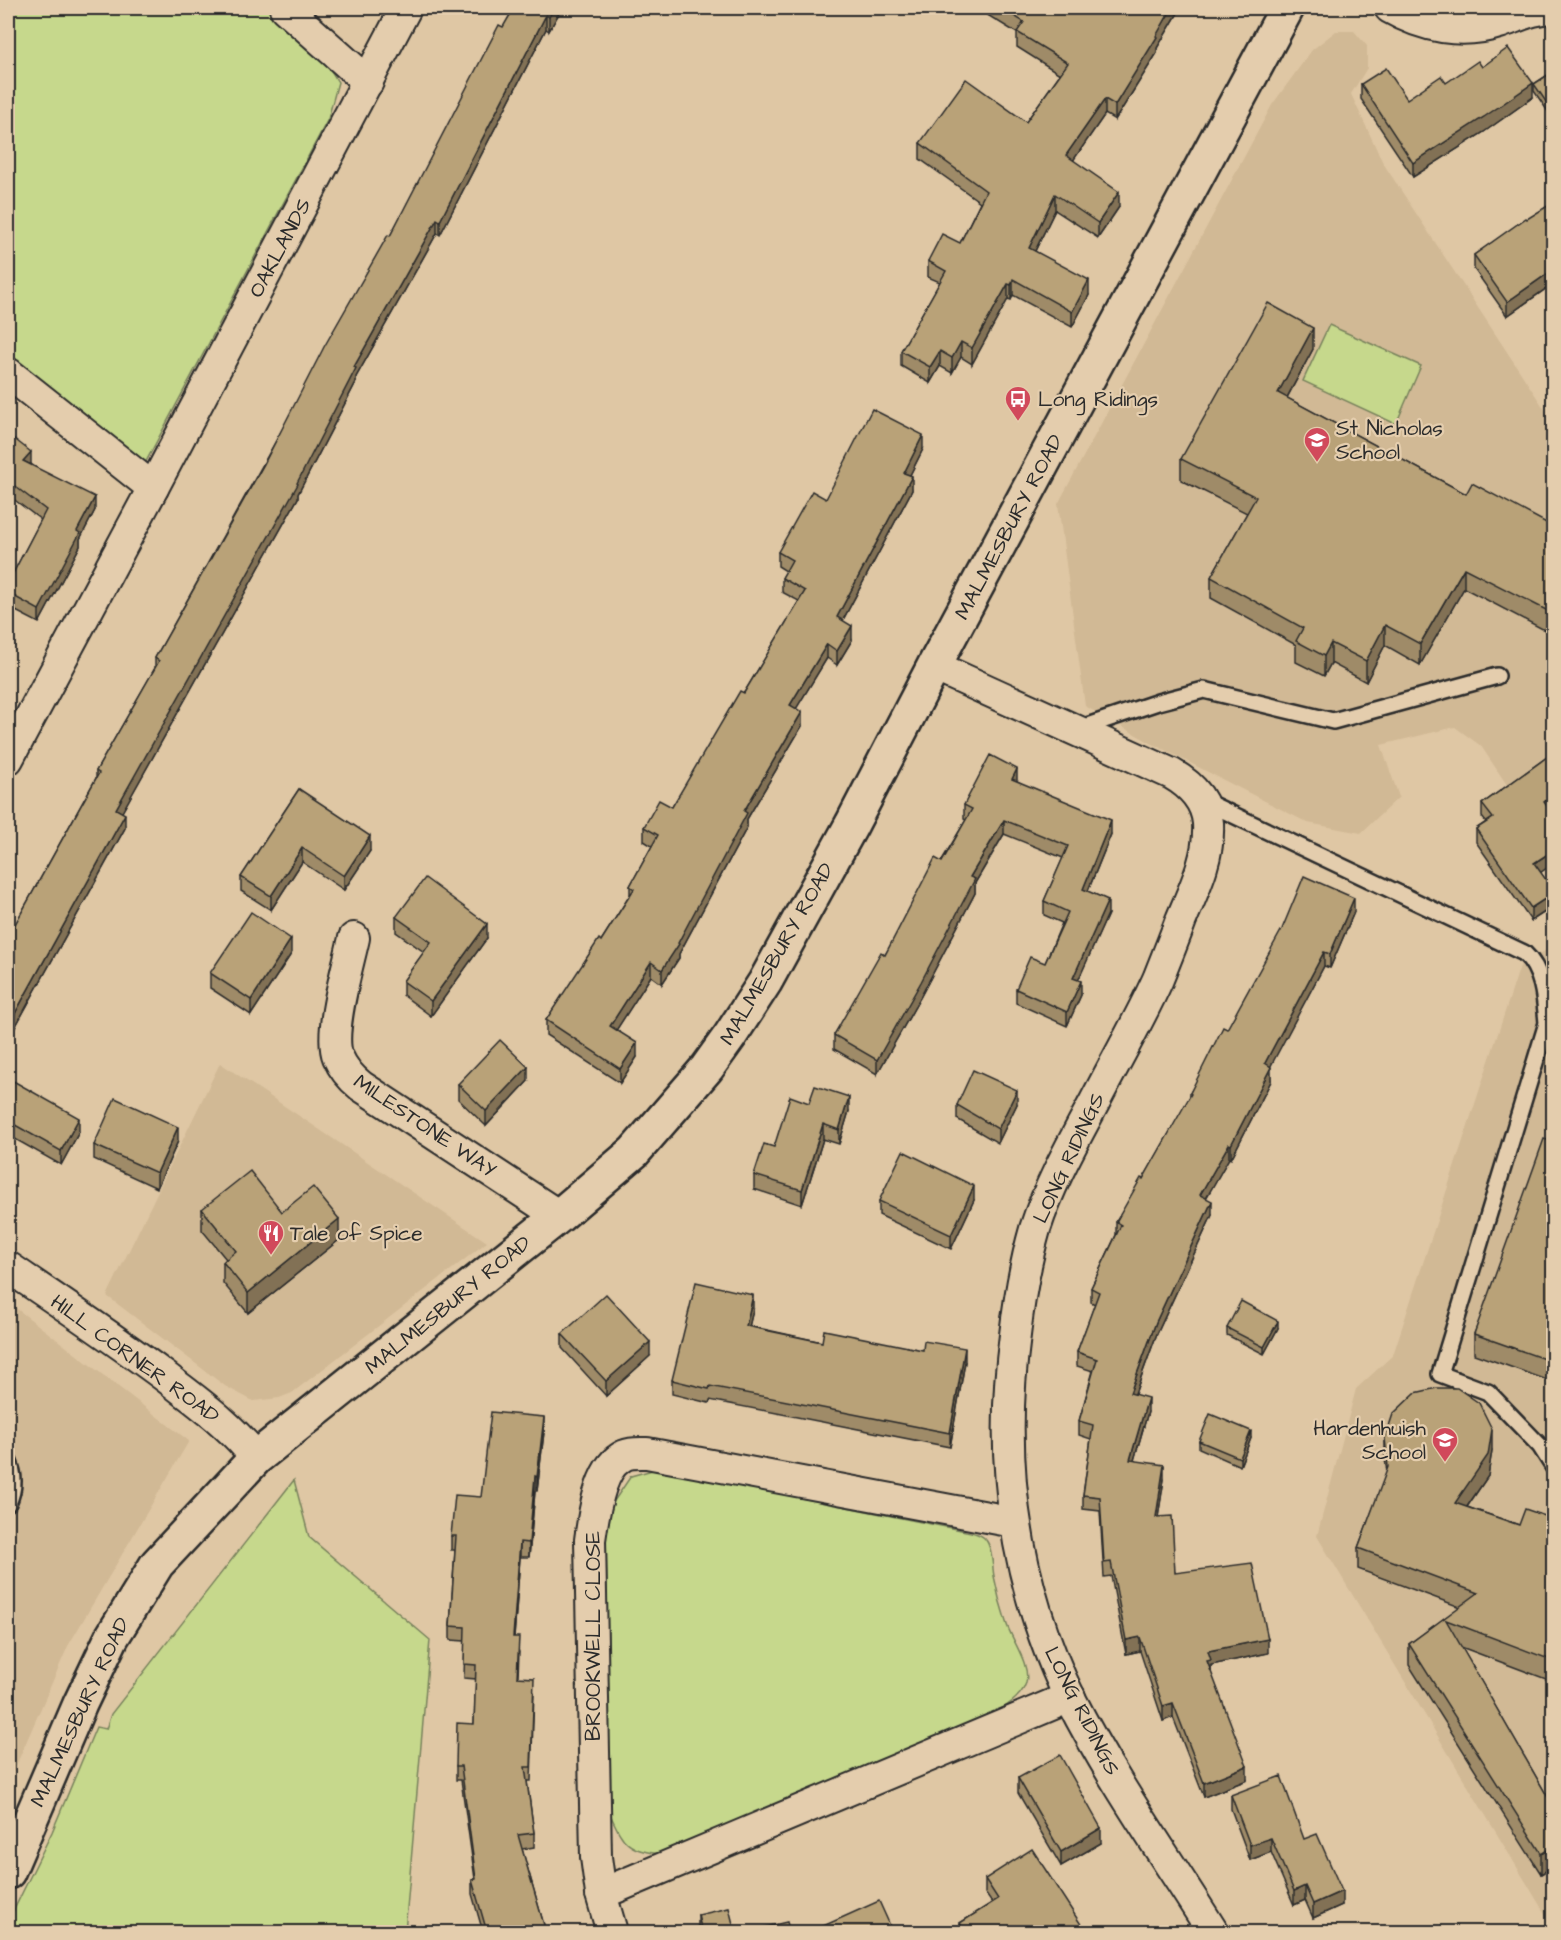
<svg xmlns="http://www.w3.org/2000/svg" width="1561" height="1940" font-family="'Architects Daughter',sans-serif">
  <rect width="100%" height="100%" fill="#dfc7a4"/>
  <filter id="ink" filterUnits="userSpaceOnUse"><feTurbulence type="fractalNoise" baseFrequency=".0167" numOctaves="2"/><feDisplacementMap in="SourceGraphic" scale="12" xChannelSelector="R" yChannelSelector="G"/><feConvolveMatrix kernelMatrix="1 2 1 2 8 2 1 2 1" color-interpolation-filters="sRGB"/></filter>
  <g filter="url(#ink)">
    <g fill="#d1b995">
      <path d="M 1336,31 L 1354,31 L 1367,46 L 1367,68 L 1351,94 L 1383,163 L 1553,422 L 1553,751 L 1507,785 L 1481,746 L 1455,727 L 1381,745 L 1399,797 L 1361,833 L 1308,823 L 1151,743 L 1085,706 L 1058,504 L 1272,105 L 1312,50 Z"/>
      <path d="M 1553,946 L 1553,1927 L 1317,1536 L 1356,1389 L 1393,1355 L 1520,966 Z"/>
      <path d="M 220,1063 L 487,1242 L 292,1393 L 279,1398 L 253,1401 L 225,1386 L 107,1296 Z"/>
      <path d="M 8,1302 L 189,1441 L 68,1646 L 8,1784 Z"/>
    </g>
    <g fill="#c6d88c" stroke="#78825c" stroke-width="1.5">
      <path d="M 8,8 L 269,8 L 321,54 L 338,82 L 328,119 L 142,469 L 8,360 Z"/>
      <path d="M 1329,325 L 1421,366 L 1396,424 L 1303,381 Z"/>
      <path d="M 656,1469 L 961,1530 C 969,1532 981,1533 986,1540 C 993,1549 992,1566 994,1576 C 997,1592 1001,1607 1006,1622 C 1011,1639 1031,1665 1026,1683 C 1022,1696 1007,1706 996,1712 L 662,1854 C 628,1850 624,1845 610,1814 L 606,1527 L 614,1501 L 631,1476 Z"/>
      <path d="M 294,1480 L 309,1537 L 430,1640 L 405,1932 L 8,1932 L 8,1922 L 52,1832 L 96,1727 L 106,1729 L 111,1714 Z"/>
    </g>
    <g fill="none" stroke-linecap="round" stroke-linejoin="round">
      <g stroke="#2b2b2b" stroke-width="20">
        <g id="lane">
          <path d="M 1078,729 L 1158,702 L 1204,690 L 1333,721 L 1497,676"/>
          <path d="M 1202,800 L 1524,953 C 1543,970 1545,999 1547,1023 L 1440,1374 L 1488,1392 L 1540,1446 L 1554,1468"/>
          <path d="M 8,1460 C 15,1475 15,1488 8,1503"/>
        </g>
      </g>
      <g stroke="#2b2b2b" stroke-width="34">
        <g id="street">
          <path d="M 285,8 L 368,82"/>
          <path d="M 1390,8 C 1423,27 1462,35 1499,23 C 1517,17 1534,8 1554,8"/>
          <path d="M 8,373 L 153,488"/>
          <path d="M 934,666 L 1172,774 C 1191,785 1206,800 1208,823 C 1210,857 1194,889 1181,920 C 1174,939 1166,959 1158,979 C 1139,1021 1115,1062 1094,1103 C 1072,1144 1049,1185 1035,1229 C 1025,1264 1019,1300 1015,1335 C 998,1462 1015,1585 1071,1700 C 1112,1781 1165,1855 1213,1932"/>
          <path d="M 8,759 L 153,488 L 406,8"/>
          <path d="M 354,938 C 348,966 328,1033 338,1057 C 343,1069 351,1078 361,1086 L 559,1216"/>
          <path d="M 8,1267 C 61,1303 115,1339 167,1378 C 199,1403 232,1426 256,1458"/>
          <path d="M 601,1894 L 1070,1697"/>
          <path d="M 612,1932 L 601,1894 L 596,1857 L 590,1540 C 593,1518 599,1471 620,1458 C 627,1452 638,1453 647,1453 L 1014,1522"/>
        </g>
      </g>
      <g stroke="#2b2b2b" stroke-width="38">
        <path id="secondary" d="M 8,1872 L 80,1704 L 112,1637 L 157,1564 L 256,1458 L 559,1216 L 634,1152 L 707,1068 L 730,1036 L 765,982 L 852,824 L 934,666 L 1287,8"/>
      </g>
      <use href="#lane" stroke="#e4cdad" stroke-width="15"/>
      <use href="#street" stroke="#e4cdad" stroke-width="30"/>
      <use href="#secondary" stroke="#e4cdad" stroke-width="33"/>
    </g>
    <g fill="#9f8b67" stroke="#2b2b2b" stroke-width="1.5">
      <path d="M 514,8 L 562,8 L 549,31 L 546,29 L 440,235 L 437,233 L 356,377 L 356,382 L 298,494 L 298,498 L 122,812 L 125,828 L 8,1040 L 8,937 L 96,778 L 96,771 L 155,668 L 155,658 L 390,236 Z"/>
      <path d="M 976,8 L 1181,8 L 1157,48 L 1157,53 L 1115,120 L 1105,114 L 1073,160 L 1119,207 L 1098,238 L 1055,210 L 1035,251 L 1089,295 L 1072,327 L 1013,295 L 1011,300 L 1008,299 L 972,364 L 961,357 L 952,373 L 940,366 L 930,383 L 901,366 L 901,351 L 940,282 L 928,277 L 928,261 L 960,243 L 980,202 L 920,159 L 920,143 L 1026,122 L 1060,74 L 1017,47 L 1017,33 Z"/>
      <path d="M 1482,67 L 1533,97 L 1484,132 L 1413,177 L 1361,99 L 1361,84 L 1407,99 L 1446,83 Z"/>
      <path d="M 1554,71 L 1551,116 L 1534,91 L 1534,84 Z"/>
      <path d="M 1554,202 L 1554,283 L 1507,316 L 1474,269 L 1474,255 Z"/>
      <path d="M 1313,349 L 1287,398 L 1466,494 L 1554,527 L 1554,635 L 1464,588 L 1420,665 L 1385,645 L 1366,682 L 1331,663 L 1324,676 L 1296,662 L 1296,645 L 1211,598 L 1211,577 L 1247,513 L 1181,480 L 1181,459 Z"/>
      <path d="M 8,434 L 31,464 L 95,510 L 80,539 L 80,546 L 39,623 L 8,607 L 8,583 L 41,520 L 8,495 Z"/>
      <path d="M 923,449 L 910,475 L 912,490 L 843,620 L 852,640 L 837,665 L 827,658 L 796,708 L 802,726 L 747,819 L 747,827 L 679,954 L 679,958 L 662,984 L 651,976 L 616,1030 L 637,1057 L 620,1083 L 546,1035 L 546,1020 L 601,941 L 630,895 L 630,886 L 652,846 L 644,841 L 644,827 L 672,807 L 744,693 L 799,601 L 782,592 L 782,578 L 786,571 L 778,566 L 778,552 L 826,499 Z"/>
      <path d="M 1554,752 L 1554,808 L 1550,811 L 1540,872 L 1554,891 L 1554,906 L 1531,921 L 1476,842 L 1476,829 L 1486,822 L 1482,817 L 1482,804 Z"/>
      <path d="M 1017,781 L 1111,834 L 1088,891 L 1108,914 L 1078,980 L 1081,995 L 1067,1026 L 1016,1003 L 1016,989 L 1045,963 L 1062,923 L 1044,915 L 1044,901 L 1063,858 L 1004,834 L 975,883 L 975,893 L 921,996 L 877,1074 L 834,1049 L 834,1035 L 885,955 L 966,820 L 964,819 L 964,805 Z"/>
      <path d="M 299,789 L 370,851 L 344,890 L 302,862 L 271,910 L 241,891 L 241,877 Z"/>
      <path d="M 1354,912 L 1330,968 L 1324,966 L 1270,1066 L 1271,1081 L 1231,1159 L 1229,1158 L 1206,1198 L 1212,1215 L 1156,1336 L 1135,1394 L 1148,1412 L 1134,1460 L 1164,1479 L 1158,1516 L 1175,1573 L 1268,1653 L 1211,1665 L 1211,1673 L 1247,1780 L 1204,1797 L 1173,1717 L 1163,1721 L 1140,1651 L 1126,1654 L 1111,1576 L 1104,1577 L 1100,1511 L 1083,1509 L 1083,1495 L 1091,1439 L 1079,1435 L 1079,1421 L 1093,1371 L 1077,1366 L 1077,1352 L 1095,1304 L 1091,1302 L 1091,1288 L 1116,1235 L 1116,1222 L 1143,1179 L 1190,1097 L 1190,1093 L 1227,1029 Z"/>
      <path d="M 396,917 L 487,938 L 431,1016 L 403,995 L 403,981 L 424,952 L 396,932 Z"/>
      <path d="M 291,954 L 251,1015 L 210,988 L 210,973 Z"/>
      <path d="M 8,1078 L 79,1132 L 61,1165 L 8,1135 Z"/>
      <path d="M 528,1081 L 486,1126 L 458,1099 L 458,1084 Z"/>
      <path d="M 809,1103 L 849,1111 L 839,1144 L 823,1139 L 802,1205 L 754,1189 L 754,1175 L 774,1147 Z"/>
      <path d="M 1017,1104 L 998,1143 L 957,1119 L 957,1105 Z"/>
      <path d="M 178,1141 L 157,1188 L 94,1159 L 94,1145 Z"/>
      <path d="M 1554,1142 L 1554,1381 L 1553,1382 L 1474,1354 L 1474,1334 Z"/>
      <path d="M 974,1200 L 951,1249 L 879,1215 L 879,1201 Z"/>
      <path d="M 202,1209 L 282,1212 L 339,1240 L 248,1313 L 223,1283 L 223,1262 L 226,1259 L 202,1230 Z"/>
      <path d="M 753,1310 L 749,1326 L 822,1342 L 965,1362 L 950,1447 L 710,1400 L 709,1403 L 672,1394 L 672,1380 Z"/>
      <path d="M 1227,1328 L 1278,1328 L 1264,1354 L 1227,1335 Z"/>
      <path d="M 562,1334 L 650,1356 L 606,1396 L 562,1348 Z"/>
      <path d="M 544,1432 L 537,1491 L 535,1491 L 529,1557 L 520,1557 L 514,1637 L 519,1652 L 518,1677 L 534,1692 L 531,1781 L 527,1781 L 534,1833 L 534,1847 L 522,1849 L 546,1932 L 483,1932 L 472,1894 L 472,1880 L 475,1879 L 461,1780 L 456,1780 L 456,1766 L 474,1724 L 476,1679 L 464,1678 L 465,1641 L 450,1640 L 450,1626 L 455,1550 L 451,1550 L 451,1536 L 481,1497 Z"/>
      <path d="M 1251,1438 L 1240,1466 L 1199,1448 L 1199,1441 Z"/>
      <path d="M 1385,1438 L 1492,1450 L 1488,1476 L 1467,1507 L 1519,1525 L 1554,1519 L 1554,1682 L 1461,1647 L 1554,1808 L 1554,1866 L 1541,1874 L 1409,1665 L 1409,1644 L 1460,1607 L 1358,1569 L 1358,1548 L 1387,1472 L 1385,1459 Z"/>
      <path d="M 1018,1778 L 1101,1843 L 1061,1866 L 1018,1793 Z"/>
      <path d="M 1231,1795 L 1304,1839 L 1342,1905 L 1313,1918 L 1305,1900 L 1294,1905 L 1271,1852 L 1250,1860 L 1231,1809 Z"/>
      <path d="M 985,1879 L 1082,1932 L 960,1930 L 960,1923 L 992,1903 L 985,1893 Z"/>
      <path d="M 698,1915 L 735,1932 L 698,1932 Z"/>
    </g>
    <g fill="#827154" stroke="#2b2b2b" stroke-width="1.5">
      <path d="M 554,8 L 562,8 L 549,31 L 549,17 Z"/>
      <path d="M 1172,8 L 1181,8 L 1157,48 L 1157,53 L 1115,120 L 1115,105 Z"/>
      <path d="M 546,15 L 546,29 L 440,235 L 440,221 Z"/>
      <path d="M 1533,83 L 1533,97 L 1484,132 L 1413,177 L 1413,163 Z"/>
      <path d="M 1105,99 L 1105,114 L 1066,171 L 1066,155 Z"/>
      <path d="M 1554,108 L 1554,115 L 1551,116 L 1551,109 Z"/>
      <path d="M 1119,192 L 1119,207 L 1098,238 L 1098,223 Z"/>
      <path d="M 1055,194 L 1055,210 L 1029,263 L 1029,248 Z"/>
      <path d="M 437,219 L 437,233 L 356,377 L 356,382 L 298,494 L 298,498 L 116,823 L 116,809 L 354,367 Z"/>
      <path d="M 1554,269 L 1554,283 L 1507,316 L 1507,302 Z"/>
      <path d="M 1013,279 L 1013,295 L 1011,300 L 1011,285 Z"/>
      <path d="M 1089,280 L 1089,295 L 1072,327 L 1072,312 Z"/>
      <path d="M 1008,284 L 1008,299 L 972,364 L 972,348 Z"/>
      <path d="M 1313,328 L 1313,349 L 1278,414 L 1278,393 Z"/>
      <path d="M 961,342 L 961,357 L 952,373 L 952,358 Z"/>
      <path d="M 940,351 L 940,366 L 930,383 L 930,367 Z"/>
      <path d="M 923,435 L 923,449 L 904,487 L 904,473 Z"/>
      <path d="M 31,452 L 31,465 L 23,461 Z"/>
      <path d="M 912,476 L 912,490 L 837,631 L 837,617 Z"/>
      <path d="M 95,497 L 95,510 L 80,539 L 80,546 L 39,623 L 39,610 L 77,531 Z"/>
      <path d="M 1464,568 L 1464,588 L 1420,665 L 1420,644 Z"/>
      <path d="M 1385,625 L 1385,645 L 1366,682 L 1366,661 Z"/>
      <path d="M 852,626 L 852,640 L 837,665 L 837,651 Z"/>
      <path d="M 1331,643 L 1331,663 L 1324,676 L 1324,656 Z"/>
      <path d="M 827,644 L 827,658 L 790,719 L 790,705 Z"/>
      <path d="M 802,712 L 802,726 L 747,819 L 747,827 L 679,954 L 679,958 L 662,984 L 662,970 L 678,943 L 744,811 Z"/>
      <path d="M 1017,769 L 1017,783 L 1012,779 Z"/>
      <path d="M 1554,795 L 1554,808 L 1544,815 L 1544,802 Z"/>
      <path d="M 125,814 L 125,828 L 8,1040 L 8,1026 Z"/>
      <path d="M 1004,820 L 1004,834 L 975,883 L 975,893 L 921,996 L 877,1074 L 877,1060 L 970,877 Z"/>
      <path d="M 1111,820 L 1111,834 L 1083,903 L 1083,889 Z"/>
      <path d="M 370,836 L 370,851 L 344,890 L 344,876 Z"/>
      <path d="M 302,848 L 302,862 L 271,910 L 271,896 Z"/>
      <path d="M 1554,850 L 1554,863 L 1534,877 L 1534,863 Z"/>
      <path d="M 1554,893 L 1554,906 L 1531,921 L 1531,908 Z"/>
      <path d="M 1354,898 L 1354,912 L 1330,968 L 1330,954 Z"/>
      <path d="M 1108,900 L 1108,914 L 1073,992 L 1073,978 Z"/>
      <path d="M 487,924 L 487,938 L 431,1016 L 431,1001 Z"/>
      <path d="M 291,939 L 291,954 L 251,1015 L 251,1000 Z"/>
      <path d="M 1324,952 L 1324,966 L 1265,1077 L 1265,1063 Z"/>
      <path d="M 651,962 L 651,976 L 610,1040 L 610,1026 Z"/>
      <path d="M 1081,981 L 1081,995 L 1067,1026 L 1067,1012 Z"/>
      <path d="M 637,1043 L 637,1057 L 620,1083 L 620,1069 Z"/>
      <path d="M 528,1067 L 528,1081 L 486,1126 L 486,1111 Z"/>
      <path d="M 1271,1067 L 1271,1081 L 1231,1159 L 1231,1145 Z"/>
      <path d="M 1017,1090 L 1017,1104 L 998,1143 L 998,1129 Z"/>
      <path d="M 849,1097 L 849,1111 L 839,1144 L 839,1130 Z"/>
      <path d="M 79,1118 L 79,1132 L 61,1165 L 61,1151 Z"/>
      <path d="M 823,1124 L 823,1139 L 802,1205 L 802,1190 Z"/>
      <path d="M 178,1127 L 178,1141 L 157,1188 L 157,1173 Z"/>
      <path d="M 1229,1144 L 1229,1158 L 1200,1209 L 1200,1195 Z"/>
      <path d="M 974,1186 L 974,1200 L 951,1249 L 951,1235 Z"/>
      <path d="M 1212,1201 L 1212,1215 L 1156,1336 L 1130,1407 L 1130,1393 L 1156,1322 Z"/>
      <path d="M 339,1219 L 339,1240 L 248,1313 L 248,1293 Z"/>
      <path d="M 753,1295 L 753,1310 L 746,1340 L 746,1326 Z"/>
      <path d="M 1278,1321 L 1278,1328 L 1264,1354 L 1264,1347 Z"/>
      <path d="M 650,1342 L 650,1356 L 606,1396 L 606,1381 Z"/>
      <path d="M 965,1348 L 965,1362 L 950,1447 L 950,1433 Z"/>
      <path d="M 1554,1360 L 1554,1381 L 1553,1382 L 1553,1362 Z"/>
      <path d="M 1148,1398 L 1148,1412 L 1130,1474 L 1130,1460 Z"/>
      <path d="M 544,1417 L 544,1432 L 537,1491 L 537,1477 Z"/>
      <path d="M 1492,1429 L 1492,1450 L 1488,1476 L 1455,1524 L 1455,1503 Z"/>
      <path d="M 1251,1431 L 1251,1438 L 1240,1466 L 1240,1458 Z"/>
      <path d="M 1164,1465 L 1164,1479 L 1156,1531 L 1156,1517 Z"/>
      <path d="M 535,1476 L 535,1491 L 529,1557 L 529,1543 Z"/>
      <path d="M 520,1542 L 520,1557 L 513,1651 L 513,1637 Z"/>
      <path d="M 1140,1637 L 1140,1651 L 1126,1654 L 1126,1640 Z"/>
      <path d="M 1268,1639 L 1268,1653 L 1211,1665 L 1211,1674 L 1207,1661 L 1208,1651 Z"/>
      <path d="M 1173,1703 L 1173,1717 L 1163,1721 L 1163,1706 Z"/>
      <path d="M 1247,1766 L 1247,1780 L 1204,1797 L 1204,1783 Z"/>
      <path d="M 1101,1828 L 1101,1843 L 1061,1866 L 1061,1852 Z"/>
      <path d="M 1271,1838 L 1271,1852 L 1250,1860 L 1250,1845 Z"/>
      <path d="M 1554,1845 L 1554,1866 L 1541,1874 L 1541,1853 Z"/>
      <path d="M 1305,1886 L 1305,1900 L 1294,1905 L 1294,1891 Z"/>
      <path d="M 1342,1891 L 1342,1905 L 1313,1918 L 1313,1904 Z"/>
      <path d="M 1082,1926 L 1082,1932 L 1072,1932 Z"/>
    </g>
    <g fill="#b9a278" stroke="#2b2b2b" stroke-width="1.5">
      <path d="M 514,8 L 554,8 L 549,17 L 546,15 L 440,221 L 437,219 L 354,367 L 356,368 L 297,483 L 298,484 L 116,809 L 125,814 L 8,1026 L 8,937 L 99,773 L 96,771 L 159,661 L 155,658 L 264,464 L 324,347 L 388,235 L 390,236 L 499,25 L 503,27 Z"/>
      <path d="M 1001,8 L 1172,8 L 1156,36 L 1157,37 L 1115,105 L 1105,99 L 1066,155 L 1119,192 L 1098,223 L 1055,194 L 1029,248 L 1089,280 L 1072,312 L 1013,279 L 1011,285 L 1008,284 L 972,348 L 961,342 L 952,358 L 940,351 L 930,367 L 901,351 L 946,271 L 928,261 L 942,234 L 960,243 L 986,191 L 920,143 L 966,79 L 1026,122 L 1068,63 L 1017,32 L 1024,22 Z"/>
      <path d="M 1508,48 L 1533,83 L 1484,117 L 1413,163 L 1361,84 L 1386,68 L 1407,99 L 1441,76 L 1446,83 L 1478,61 L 1482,67 Z"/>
      <path d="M 1554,71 L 1554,108 L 1551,109 L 1534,84 Z"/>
      <path d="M 1554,202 L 1554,269 L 1507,302 L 1474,255 L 1526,218 L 1527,219 Z"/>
      <path d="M 1268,303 L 1313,328 L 1278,393 L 1466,494 L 1472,483 L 1554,527 L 1554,614 L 1464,568 L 1420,644 L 1385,625 L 1366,661 L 1331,643 L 1324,656 L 1296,641 L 1303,628 L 1211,577 L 1256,497 L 1181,459 Z"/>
      <path d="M 872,409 L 923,435 L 904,473 L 912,476 L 837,617 L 852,626 L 837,651 L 827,644 L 790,705 L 802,712 L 744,811 L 747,813 L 678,943 L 679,944 L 662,970 L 651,962 L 610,1026 L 637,1043 L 620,1069 L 546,1020 L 599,939 L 601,941 L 634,889 L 630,886 L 658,835 L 644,827 L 659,800 L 672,807 L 740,691 L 744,693 L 805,591 L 782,578 L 792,560 L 778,552 L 812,491 L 826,499 Z"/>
      <path d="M 8,434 L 31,452 L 23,461 L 95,497 L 77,531 L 80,533 L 39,610 L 8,593 L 8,583 L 46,510 L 8,481 Z"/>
      <path d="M 1554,752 L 1554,795 L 1544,802 L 1554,816 L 1554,850 L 1534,863 L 1554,891 L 1554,893 L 1531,908 L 1476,829 L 1493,818 L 1482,804 Z"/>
      <path d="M 990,755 L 1017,769 L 1012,779 L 1111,820 L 1083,889 L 1108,900 L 1073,978 L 1081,981 L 1067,1012 L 1016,989 L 1030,957 L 1045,963 L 1068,912 L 1044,901 L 1068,846 L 1004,820 L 970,877 L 975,879 L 921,982 L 877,1060 L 834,1035 L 881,952 L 885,955 L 935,858 L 942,862 L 972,809 L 964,805 Z"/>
      <path d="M 299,789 L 370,836 L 344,876 L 302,848 L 271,896 L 241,877 Z"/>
      <path d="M 1304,876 L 1354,898 L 1330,954 L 1324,952 L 1265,1063 L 1271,1067 L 1231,1145 L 1229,1144 L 1200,1195 L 1212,1201 L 1156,1322 L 1130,1393 L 1148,1398 L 1130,1460 L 1164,1465 L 1156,1517 L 1172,1516 L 1175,1573 L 1252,1563 L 1268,1639 L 1208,1651 L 1211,1660 L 1207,1661 L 1247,1766 L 1204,1783 L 1173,1703 L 1163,1706 L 1140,1637 L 1126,1640 L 1111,1562 L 1104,1563 L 1100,1497 L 1083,1495 L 1093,1425 L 1079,1421 L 1097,1359 L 1077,1352 L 1099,1292 L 1091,1288 L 1121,1225 L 1116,1222 L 1141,1178 L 1143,1179 L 1191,1094 L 1190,1093 L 1223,1027 L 1227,1029 L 1282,929 Z"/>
      <path d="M 425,878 L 487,924 L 431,1001 L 403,981 L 431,942 L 396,917 Z"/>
      <path d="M 251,912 L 291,939 L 251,1000 L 210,973 Z"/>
      <path d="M 500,1040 L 528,1067 L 486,1111 L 458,1084 Z"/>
      <path d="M 973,1070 L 1017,1090 L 998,1129 L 957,1105 Z"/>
      <path d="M 8,1078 L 79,1118 L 61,1151 L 8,1121 Z"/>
      <path d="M 815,1086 L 849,1097 L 839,1130 L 823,1124 L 802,1190 L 754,1175 L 764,1144 L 774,1147 L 790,1096 L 809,1103 Z"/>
      <path d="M 115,1098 L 178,1127 L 157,1173 L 94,1145 Z"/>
      <path d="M 1544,1139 L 1554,1142 L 1554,1360 L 1553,1362 L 1474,1334 Z"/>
      <path d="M 903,1151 L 974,1186 L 951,1235 L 879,1201 Z"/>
      <path d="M 250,1171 L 282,1212 L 313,1187 L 339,1219 L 248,1293 L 223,1262 L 236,1251 L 202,1209 Z"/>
      <path d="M 696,1282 L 753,1295 L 746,1326 L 822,1342 L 824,1330 L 923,1350 L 924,1341 L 965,1348 L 950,1433 L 710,1386 L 709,1389 L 672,1380 Z"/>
      <path d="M 606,1294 L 650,1342 L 606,1381 L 562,1334 Z"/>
      <path d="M 1241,1301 L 1278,1321 L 1264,1347 L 1227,1328 Z"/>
      <path d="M 1437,1388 L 1457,1388 L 1479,1403 L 1492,1429 L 1488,1455 L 1455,1503 L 1519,1525 L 1525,1509 L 1554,1519 L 1554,1661 L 1446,1620 L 1554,1808 L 1554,1845 L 1541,1853 L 1409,1644 L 1478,1593 L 1358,1548 L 1388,1467 L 1385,1438 L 1393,1414 L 1415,1393 Z"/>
      <path d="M 491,1412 L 544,1417 L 537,1477 L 535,1476 L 529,1543 L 520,1542 L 513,1637 L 519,1637 L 517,1677 L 534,1678 L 531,1767 L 525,1767 L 534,1833 L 518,1835 L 546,1932 L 487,1932 L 472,1880 L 476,1879 L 461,1766 L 456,1766 L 457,1723 L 474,1724 L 476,1665 L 464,1664 L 465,1627 L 450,1626 L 456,1536 L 451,1536 L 455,1495 L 481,1497 Z"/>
      <path d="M 1210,1414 L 1251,1431 L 1240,1458 L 1199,1441 Z"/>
      <path d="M 1060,1755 L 1101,1828 L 1061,1852 L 1018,1778 Z"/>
      <path d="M 1281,1776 L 1304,1839 L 1317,1834 L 1342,1891 L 1313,1904 L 1305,1886 L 1294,1891 L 1271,1838 L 1250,1845 L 1231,1795 Z"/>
      <path d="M 1032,1849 L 1082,1926 L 1072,1932 L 956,1932 L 963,1928 L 960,1923 L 998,1899 L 985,1879 Z"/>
      <path d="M 879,1901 L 893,1932 L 810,1932 Z"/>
      <path d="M 729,1908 L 735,1932 L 702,1932 L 698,1915 Z"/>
      <path d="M 787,1922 L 790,1932 L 745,1932 Z"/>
    </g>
  </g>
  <defs>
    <g id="bus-pin" transform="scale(1.35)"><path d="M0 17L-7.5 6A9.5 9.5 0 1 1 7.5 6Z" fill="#d1495b" stroke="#e4cdad"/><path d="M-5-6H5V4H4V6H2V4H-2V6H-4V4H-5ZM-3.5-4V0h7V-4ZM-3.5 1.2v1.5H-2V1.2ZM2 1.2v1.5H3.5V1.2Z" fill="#fff"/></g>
    <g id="school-pin" transform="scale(1.35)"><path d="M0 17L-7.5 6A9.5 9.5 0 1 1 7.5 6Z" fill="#d1495b" stroke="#e4cdad"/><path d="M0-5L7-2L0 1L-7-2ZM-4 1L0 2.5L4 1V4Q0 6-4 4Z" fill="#fff"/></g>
    <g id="restaurant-pin" transform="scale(1.35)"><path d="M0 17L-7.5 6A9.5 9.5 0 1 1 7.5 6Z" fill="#d1495b" stroke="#e4cdad"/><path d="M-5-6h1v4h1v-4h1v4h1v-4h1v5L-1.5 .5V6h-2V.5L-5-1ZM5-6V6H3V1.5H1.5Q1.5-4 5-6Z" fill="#fff"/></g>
  </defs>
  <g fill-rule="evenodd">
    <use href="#bus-pin" x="1018" y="399"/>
    <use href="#school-pin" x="1317" y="440"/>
    <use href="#restaurant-pin" x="271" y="1233"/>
    <use href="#school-pin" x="1445" y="1440"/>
  </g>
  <g text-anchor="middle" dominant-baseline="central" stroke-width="4.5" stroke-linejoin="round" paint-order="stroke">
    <g font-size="21" fill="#2b2b2b" stroke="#e4cdad">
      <text transform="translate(280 248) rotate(-62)">OAKLANDS</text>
      <text transform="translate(1009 527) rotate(-62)">MALMESBURY ROAD</text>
      <text transform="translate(777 954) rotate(-60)">MALMESBURY ROAD</text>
      <text transform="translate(425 1126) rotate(34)">MILESTONE WAY</text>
      <text transform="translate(1069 1158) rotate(-65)">LONG RIDINGS</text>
      <text transform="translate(448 1305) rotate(-39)">MALMESBURY ROAD</text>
      <text transform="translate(135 1359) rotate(36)">HILL CORNER ROAD</text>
      <text transform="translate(593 1636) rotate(-90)">BROOKWELL CLOSE</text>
      <text transform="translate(1082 1711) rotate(63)">LONG RIDINGS</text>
      <text transform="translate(80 1712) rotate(-65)">MALMESBURY ROAD</text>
    </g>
    <g font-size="21" fill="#2b2b2b" stroke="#e4cdad" text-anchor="start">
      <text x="1038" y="399">Long Ridings</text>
      <text x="1336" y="428">St Nicholas<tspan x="1336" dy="24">School</tspan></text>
      <text x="290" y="1233">Tale of Spice</text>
      <text x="1426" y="1428" text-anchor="end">Hardenhuish<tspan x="1426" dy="24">School</tspan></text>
    </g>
  </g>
  <rect width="1561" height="1940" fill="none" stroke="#e4cdad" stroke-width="30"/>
  <rect x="15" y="15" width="1531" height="1910" fill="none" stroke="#2b2b2b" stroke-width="2" filter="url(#ink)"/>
</svg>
